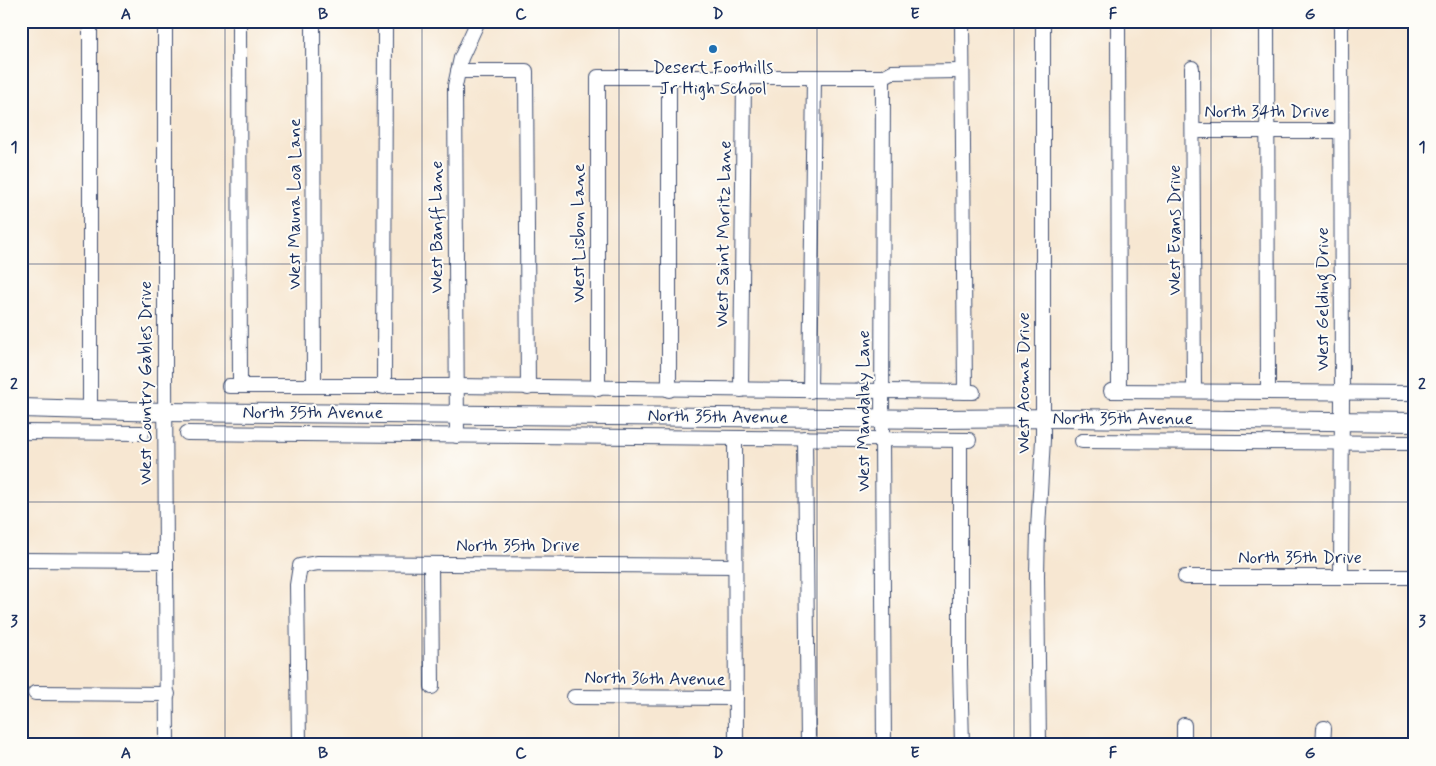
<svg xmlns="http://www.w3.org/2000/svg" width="1436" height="766" font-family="Mynerve,sans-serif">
  <rect width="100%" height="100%" fill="#fdfcf7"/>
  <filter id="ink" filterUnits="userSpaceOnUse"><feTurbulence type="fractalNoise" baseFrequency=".02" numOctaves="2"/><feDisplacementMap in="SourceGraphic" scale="10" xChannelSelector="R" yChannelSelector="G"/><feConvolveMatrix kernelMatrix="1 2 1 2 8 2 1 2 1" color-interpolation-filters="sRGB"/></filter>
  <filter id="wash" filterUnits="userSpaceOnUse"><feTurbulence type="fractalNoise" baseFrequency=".0096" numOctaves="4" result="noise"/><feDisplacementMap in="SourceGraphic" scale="20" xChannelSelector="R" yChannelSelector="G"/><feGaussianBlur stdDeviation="1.12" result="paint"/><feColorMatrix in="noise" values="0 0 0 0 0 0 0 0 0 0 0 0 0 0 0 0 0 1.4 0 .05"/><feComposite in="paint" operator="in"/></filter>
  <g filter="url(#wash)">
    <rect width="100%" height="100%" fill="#f7e7d2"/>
  </g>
  <g filter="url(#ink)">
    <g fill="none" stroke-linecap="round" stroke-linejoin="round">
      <g stroke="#3c4b6f" stroke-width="16">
        <g id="minor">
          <path d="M 90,21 L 90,411"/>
          <path d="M 165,21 L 165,379 L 167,745"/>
          <path d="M 239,21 L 240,386"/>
          <path d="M 313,21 L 314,386"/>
          <path d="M 962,21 L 965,392"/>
          <path d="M 1118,21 L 1119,391"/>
          <path d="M 1267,21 L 1268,392"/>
          <path d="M 1192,68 L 1194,391"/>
          <path d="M 458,71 L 526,71 L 528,388"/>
          <path d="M 669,77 L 669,390"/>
          <path d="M 883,77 L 882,439 L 884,745"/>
          <path d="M 883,77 L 892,72 L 961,71"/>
          <path d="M 1193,131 L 1341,131"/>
          <path d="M 229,386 L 457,386 L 973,392"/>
          <path d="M 384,387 L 385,21"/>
          <path d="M 598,389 L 598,77 L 883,77"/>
          <path d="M 741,390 L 744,77"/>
          <path d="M 810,391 L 814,77"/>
          <path d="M 1111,391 L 1415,393"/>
          <path d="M 21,432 L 142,433"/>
          <path d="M 187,433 L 969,440"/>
          <path d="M 457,436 L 455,86 L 461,58 L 478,21"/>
          <path d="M 735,438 L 736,745"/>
          <path d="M 805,438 L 808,745"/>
          <path d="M 960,440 L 960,664 L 962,745"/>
          <path d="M 1082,441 L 1415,443"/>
          <path d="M 21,560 L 165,561"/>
          <path d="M 431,564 L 432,687"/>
          <path d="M 1185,577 L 1415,577"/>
          <path d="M 1341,577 L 1342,399 L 1341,21"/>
          <path d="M 35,693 L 168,694"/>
          <path d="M 574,697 L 736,698"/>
          <path d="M 299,745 L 297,585 L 300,566 L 318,563 L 735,566"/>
          <path d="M 1039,745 L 1037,575 L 1038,529 L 1043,439 L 1043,21"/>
          <path d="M 1184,745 L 1184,725"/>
          <path d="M 1323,745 L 1324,728"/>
        </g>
      </g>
      <g stroke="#3c4b6f" stroke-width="20">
        <path id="major" d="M 21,408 L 165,412 L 939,419 L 1062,418 L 1415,422"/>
      </g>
      <use href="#minor" stroke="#fff" stroke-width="14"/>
      <use href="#major" stroke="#fff" stroke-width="18"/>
    </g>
  </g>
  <path fill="none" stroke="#1b2f5e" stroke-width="1" stroke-opacity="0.55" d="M 225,21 L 225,745M 422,21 L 422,745M 619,21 L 619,745M 817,21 L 817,745M 1014,21 L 1014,745M 1211,21 L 1211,745M 21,264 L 1415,264M 21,502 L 1415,502"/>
  <circle fill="#1f6fb2" stroke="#fdfcf7" stroke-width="2" cx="713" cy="49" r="5"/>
  <g text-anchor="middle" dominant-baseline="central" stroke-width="4" stroke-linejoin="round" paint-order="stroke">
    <g font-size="18" fill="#1b2f5e" stroke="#fdfcf7">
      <text x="713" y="68">Desert Foothills<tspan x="713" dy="21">Jr High School</tspan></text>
    </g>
    <g font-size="18" fill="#1b2f5e" stroke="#fdfcf7">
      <text x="1267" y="112">North 34th Drive</text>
      <text transform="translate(295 204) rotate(-90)">West Mauna Loa Lane</text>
      <text transform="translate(437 227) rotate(-90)">West Banff Lane</text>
      <text transform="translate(1175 230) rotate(-90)">West Evans Drive</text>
      <text transform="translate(579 233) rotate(-90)">West Lisbon Lane</text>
      <text transform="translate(724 234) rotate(-89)">West Saint Moritz Lane</text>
      <text transform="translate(1323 299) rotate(-90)">West Gelding Drive</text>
      <text transform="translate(146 383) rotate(-90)">West Country Gables Drive</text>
      <text transform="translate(1024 383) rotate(-90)">West Acoma Drive</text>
      <text transform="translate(864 411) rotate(-90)">West Mandalay Lane</text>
      <text x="313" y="413">North 35th Avenue</text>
      <text transform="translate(718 417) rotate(1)">North 35th Avenue</text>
      <text x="1123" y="419">North 35th Avenue</text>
      <text x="518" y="546">North 35th Drive</text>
      <text x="1300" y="558">North 35th Drive</text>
      <text transform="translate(655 679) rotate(1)">North 36th Avenue</text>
    </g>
  </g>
  <rect width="1436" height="766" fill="none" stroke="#fdfcf7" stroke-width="55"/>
  <rect x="28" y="28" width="1380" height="710" fill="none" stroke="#1b2f5e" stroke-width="2"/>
  <g font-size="16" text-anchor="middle" font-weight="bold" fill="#1b2f5e">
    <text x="126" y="19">A</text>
    <text x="323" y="19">B</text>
    <text x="521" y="19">C</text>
    <text x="718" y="19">D</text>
    <text x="915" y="19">E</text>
    <text x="1113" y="19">F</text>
    <text x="1310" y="19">G</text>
    <text x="14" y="152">1</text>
    <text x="1422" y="152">1</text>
    <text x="14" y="389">2</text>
    <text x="1422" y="389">2</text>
    <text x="14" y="626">3</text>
    <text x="1422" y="626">3</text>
    <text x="126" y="758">A</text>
    <text x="323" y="758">B</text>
    <text x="521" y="758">C</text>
    <text x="718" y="758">D</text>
    <text x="915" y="758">E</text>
    <text x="1113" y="758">F</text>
    <text x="1310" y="758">G</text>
  </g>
</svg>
